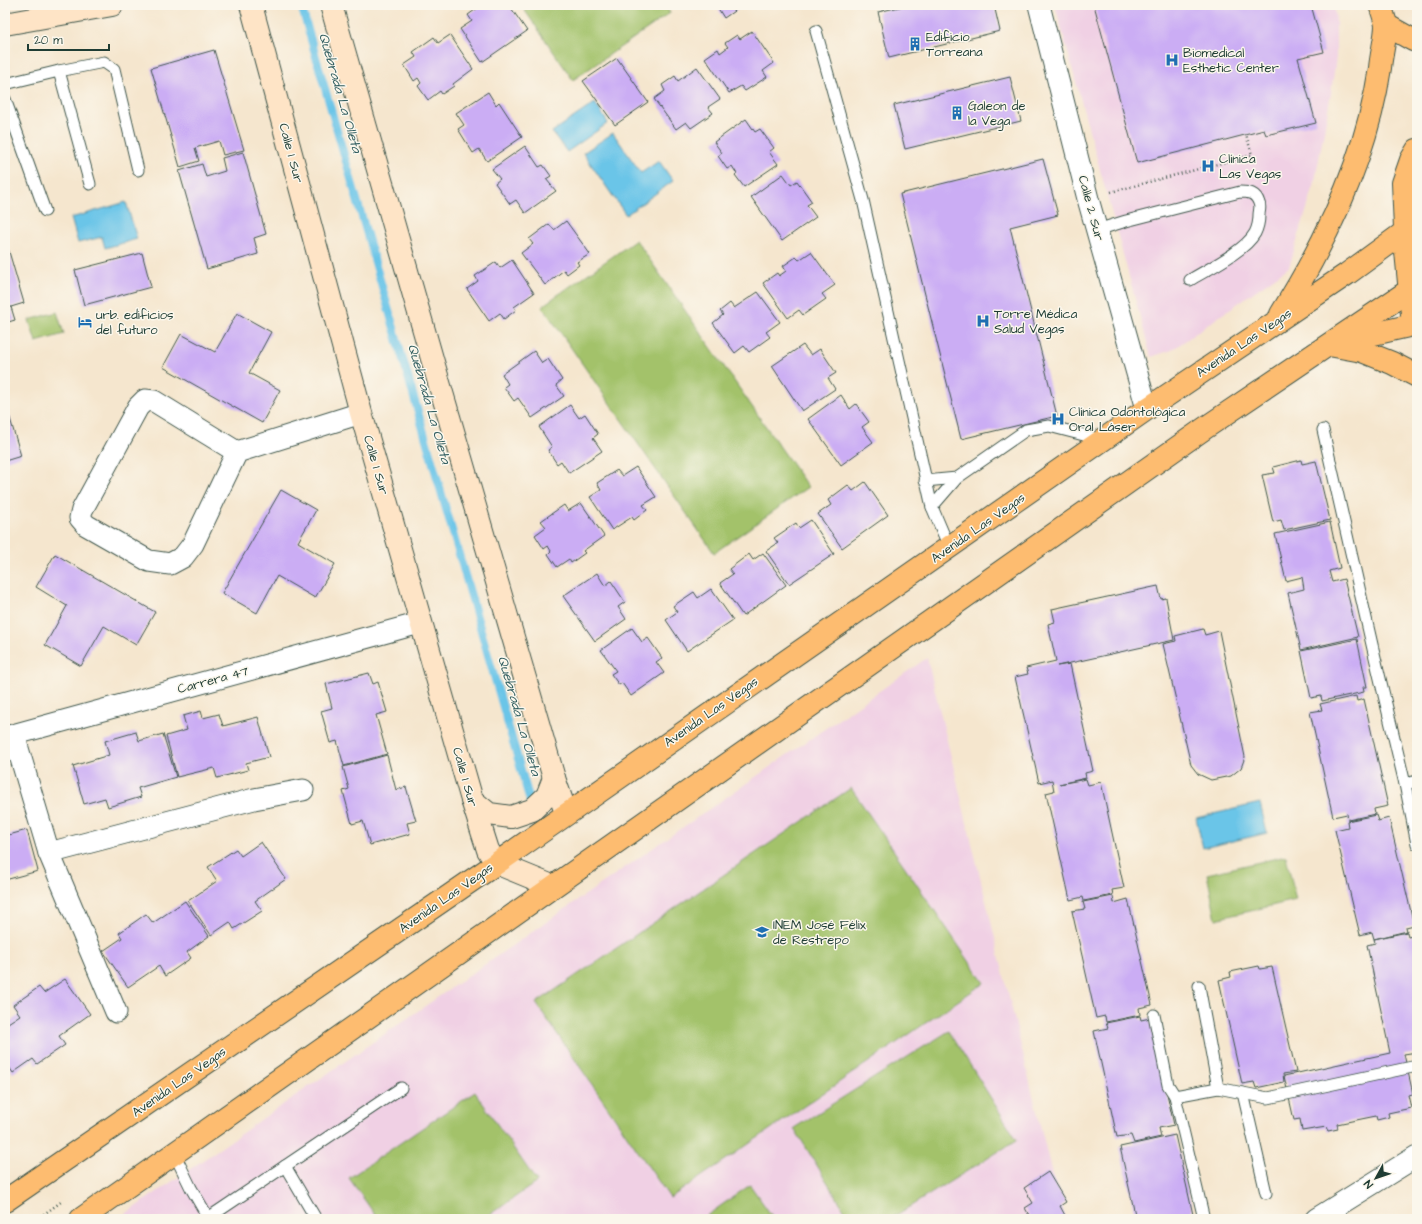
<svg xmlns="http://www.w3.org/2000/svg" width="1422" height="1224" font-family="'Architects Daughter',sans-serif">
  <rect width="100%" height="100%" fill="#fbf7ec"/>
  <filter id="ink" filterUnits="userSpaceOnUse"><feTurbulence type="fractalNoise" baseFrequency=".025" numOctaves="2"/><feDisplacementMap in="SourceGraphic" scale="8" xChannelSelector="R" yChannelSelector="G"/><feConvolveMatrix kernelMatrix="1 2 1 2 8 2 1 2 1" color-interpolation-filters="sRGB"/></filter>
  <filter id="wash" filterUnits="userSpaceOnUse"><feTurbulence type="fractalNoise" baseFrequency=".012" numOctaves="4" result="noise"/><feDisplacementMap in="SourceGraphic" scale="16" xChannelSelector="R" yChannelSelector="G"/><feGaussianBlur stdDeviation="0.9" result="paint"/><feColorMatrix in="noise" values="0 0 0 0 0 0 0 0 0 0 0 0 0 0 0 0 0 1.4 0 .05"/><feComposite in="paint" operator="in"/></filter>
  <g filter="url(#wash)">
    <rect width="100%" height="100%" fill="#f5e6ce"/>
    <g fill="#f0d0e4">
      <path d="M 1055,5 L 1334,5 L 1336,20 L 1336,57 L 1331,93 L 1314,186 L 1289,267 L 1172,350 L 1151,357 Z"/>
      <path d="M 927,658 L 1063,1219 L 118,1219 Z"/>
    </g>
    <g fill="#a3c26a" stroke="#61804f">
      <path d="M 521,5 L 665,5 L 670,13 L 573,80 Z"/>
      <path d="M 636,240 L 808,487 L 714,553 L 542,306 Z"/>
      <path d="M 57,312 L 64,334 L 36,342 L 29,320 Z"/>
      <path d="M 851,788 L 984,983 L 670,1198 L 536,1003 Z"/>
      <path d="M 1286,856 L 1296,900 L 1216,919 L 1207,874 Z"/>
      <path d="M 949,1031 L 1017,1140 L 890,1219 L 850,1219 L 794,1128 Z"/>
      <path d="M 475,1092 L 537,1182 L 483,1219 L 378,1219 L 349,1178 Z"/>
      <path d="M 750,1185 L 774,1219 L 702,1219 Z"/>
    </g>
    <g fill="#6ac5e8" stroke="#44818e">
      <path d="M 595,103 L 608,123 L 567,152 L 552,132 Z"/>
      <path d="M 613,133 L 641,173 L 659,161 L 673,181 L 626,215 L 583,153 Z"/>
      <path d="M 126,202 L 137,239 L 105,248 L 102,237 L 78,243 L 71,218 Z"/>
      <path d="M 1260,803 L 1267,833 L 1203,848 L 1196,818 Z"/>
    </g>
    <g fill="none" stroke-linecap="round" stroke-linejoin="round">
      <path stroke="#6ac5e8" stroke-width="8" d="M 301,5 L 532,808"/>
    </g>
    <g id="blocks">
      <g fill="#cbadf4">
        <path d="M 482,5 L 509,5 L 527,31 L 482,62 L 460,29 L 472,21 L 468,15 Z"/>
        <path d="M 710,5 L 743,5 L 724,18 L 716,5 L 712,8 Z"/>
        <path d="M 908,5 L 994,5 L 1000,31 L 889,58 L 878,12 Z"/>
        <path d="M 1094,5 L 1311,5 L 1324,52 L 1298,58 L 1316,123 L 1266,135 L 1264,130 L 1137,163 Z"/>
        <path d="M 752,31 L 774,63 L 763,71 L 767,77 L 745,91 L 741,86 L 729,93 L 705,58 L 718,49 L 720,53 L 728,47 L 725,43 L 737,35 L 740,39 Z"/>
        <path d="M 450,35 L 473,69 L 453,84 L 454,86 L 442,94 L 440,91 L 428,100 L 418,86 L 421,83 L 418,78 L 414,81 L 404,65 L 416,57 L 413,52 L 434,37 L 438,43 Z"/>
        <path d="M 214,50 L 244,150 L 223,155 L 219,141 L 195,148 L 199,161 L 180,167 L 151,68 Z"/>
        <path d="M 617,58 L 648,102 L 615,125 L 583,81 Z"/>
        <path d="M 697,67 L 720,99 L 708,107 L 713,113 L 691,128 L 686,122 L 676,129 L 654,99 L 665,91 L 662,85 L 675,76 L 678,81 Z"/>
        <path d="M 1010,77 L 1021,121 L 905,149 L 894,105 Z"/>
        <path d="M 488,92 L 496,105 L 499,102 L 522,137 L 487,161 L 479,149 L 473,153 L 458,129 L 464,125 L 456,113 Z"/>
        <path d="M 746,119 L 755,132 L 760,129 L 774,148 L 769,152 L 778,164 L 744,187 L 735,175 L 737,174 L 732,166 L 727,169 L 718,156 L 722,153 L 714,142 Z"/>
        <path d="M 525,146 L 539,167 L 543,165 L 551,176 L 546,179 L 556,191 L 525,213 L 516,200 L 510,204 L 495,183 L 500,179 L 492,169 Z"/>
        <path d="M 243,152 L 266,234 L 254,238 L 258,254 L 207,269 L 179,171 L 202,164 L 206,177 L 225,171 L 222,158 Z"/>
        <path d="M 1043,159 L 1058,215 L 1010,227 L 1057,416 L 961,439 L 900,194 Z"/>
        <path d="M 783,174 L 791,185 L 797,181 L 812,202 L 807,205 L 816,217 L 782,241 L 751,197 Z"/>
        <path d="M 566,221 L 590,254 L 577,262 L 579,265 L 567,274 L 564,270 L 545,285 L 521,253 L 533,244 L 529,239 L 549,224 L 554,230 Z"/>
        <path d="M 5,238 L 24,303 L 11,307 L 15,320 L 5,323 Z"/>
        <path d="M 811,252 L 835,285 L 822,294 L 826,299 L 803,315 L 799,310 L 788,318 L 763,283 L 777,273 L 779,276 L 786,271 L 783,266 L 796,257 L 799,260 Z"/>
        <path d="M 142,253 L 151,287 L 84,305 L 75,270 Z"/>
        <path d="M 512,260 L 534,293 L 514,307 L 516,310 L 504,319 L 500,313 L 489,321 L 467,289 L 478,281 L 475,276 L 496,262 L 500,268 Z"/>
        <path d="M 758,292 L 780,322 L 766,332 L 770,337 L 749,352 L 744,346 L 735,353 L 713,323 L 723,315 L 720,311 L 730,303 L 734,308 Z"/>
        <path d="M 237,313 L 271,332 L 249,373 L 280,390 L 262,423 L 163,367 L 181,334 L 215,352 Z"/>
        <path d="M 803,345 L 811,355 L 820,349 L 836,373 L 828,378 L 835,389 L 802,411 L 772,366 Z"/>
        <path d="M 534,351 L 542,363 L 548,359 L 562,380 L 556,385 L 564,396 L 532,418 L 518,398 L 514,401 L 504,387 L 508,384 L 502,374 Z"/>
        <path d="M 841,395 L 850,409 L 856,404 L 869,422 L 862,427 L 873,442 L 841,465 L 808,419 Z"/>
        <path d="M 570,405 L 579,418 L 585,414 L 598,434 L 593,438 L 602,451 L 569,473 L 561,461 L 557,464 L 548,450 L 552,447 L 539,427 Z"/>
        <path d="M 9,415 L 21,456 L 5,461 L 5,416 Z"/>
        <path d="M 1301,460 L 1302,464 L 1316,461 L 1330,520 L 1284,530 L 1281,520 L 1273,522 L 1262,475 L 1275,473 L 1273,467 Z"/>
        <path d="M 636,467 L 656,497 L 643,505 L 647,510 L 634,520 L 632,517 L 612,530 L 590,497 L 601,490 L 597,483 L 617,470 L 622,476 Z"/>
        <path d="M 865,482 L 888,515 L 842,548 L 818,514 L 831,505 L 828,500 L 848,485 L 853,491 Z"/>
        <path d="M 281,490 L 316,510 L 298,542 L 335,564 L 315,598 L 277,576 L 257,613 L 222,593 Z"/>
        <path d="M 581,503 L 604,536 L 583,551 L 585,553 L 571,563 L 569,559 L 557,567 L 548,554 L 551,551 L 548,546 L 544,549 L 535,535 L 546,527 L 541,521 L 564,505 L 568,511 Z"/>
        <path d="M 811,520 L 834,554 L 789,584 L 766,551 L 778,543 L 774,538 L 796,523 L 799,528 Z"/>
        <path d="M 1330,522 L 1340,568 L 1329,571 L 1332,582 L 1344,579 L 1358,637 L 1301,650 L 1288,593 L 1304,589 L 1302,577 L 1286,581 L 1275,534 Z"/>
        <path d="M 763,553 L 786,585 L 743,616 L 720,583 L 733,574 L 729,569 L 749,554 L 753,560 Z"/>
        <path d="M 55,554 L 155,612 L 136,645 L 104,626 L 81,666 L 45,645 L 67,606 L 36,587 Z"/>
        <path d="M 597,573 L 605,586 L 611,581 L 625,602 L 618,607 L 626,619 L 595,641 L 563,596 Z"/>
        <path d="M 1158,586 L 1161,599 L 1166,598 L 1174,640 L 1057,666 L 1070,664 L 1093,771 L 1085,773 L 1086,778 L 1059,784 L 1086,779 L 1088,785 L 1101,782 L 1124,888 L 1112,890 L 1113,895 L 1084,901 L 1083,897 L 1070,900 L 1046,793 L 1054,791 L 1052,780 L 1039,783 L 1015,677 L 1028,674 L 1026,668 L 1056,661 L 1048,624 L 1055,622 L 1052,609 Z"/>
        <path d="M 711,589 L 733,620 L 687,651 L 666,620 L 677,612 L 673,606 L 694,592 L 698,598 Z"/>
        <path d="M 632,628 L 642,642 L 648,638 L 662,658 L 656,662 L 664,673 L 631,696 L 622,683 L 619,685 L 611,674 L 616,671 L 601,650 Z"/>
        <path d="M 1203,629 L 1205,635 L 1219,631 L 1245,757 L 1241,768 L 1231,776 L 1211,780 L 1198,774 L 1191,765 L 1163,644 L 1176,641 L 1175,636 Z"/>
        <path d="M 1357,639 L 1367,687 L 1363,687 L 1364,692 L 1322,701 L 1321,696 L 1311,698 L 1301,651 Z"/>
        <path d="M 369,673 L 373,684 L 378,682 L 387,712 L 376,715 L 387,754 L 344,766 L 337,741 L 330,743 L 321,711 L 332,708 L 326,684 Z"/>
        <path d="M 1356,696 L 1357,701 L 1364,699 L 1388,806 L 1374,809 L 1375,814 L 1348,820 L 1347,814 L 1333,817 L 1310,712 L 1322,710 L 1320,704 Z"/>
        <path d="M 201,711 L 203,718 L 219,714 L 223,726 L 258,717 L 269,757 L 246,763 L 248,770 L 217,778 L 214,768 L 177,777 L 166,736 L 187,730 L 183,716 Z"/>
        <path d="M 136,732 L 139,741 L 163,734 L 176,777 L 138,788 L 141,797 L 108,807 L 105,798 L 84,804 L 73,766 L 109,755 L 105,741 Z"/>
        <path d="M 387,755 L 396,790 L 406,787 L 416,821 L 407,823 L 410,834 L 370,845 L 363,821 L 352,824 L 343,791 L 349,789 L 343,767 Z"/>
        <path d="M 1376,815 L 1378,821 L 1389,818 L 1414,925 L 1406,927 L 1407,931 L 1374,939 L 1372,932 L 1360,935 L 1335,830 L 1348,827 L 1347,821 Z"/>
        <path d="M 27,830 L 38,871 L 5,880 L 5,836 Z"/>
        <path d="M 261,842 L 286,879 L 255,901 L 262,911 L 234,929 L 230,922 L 211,935 L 188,901 L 217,881 L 208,867 L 236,849 L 241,856 Z"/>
        <path d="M 1113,896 L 1114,903 L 1128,899 L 1152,1005 L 1139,1008 L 1140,1015 L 1106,1022 L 1105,1016 L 1096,1018 L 1072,911 L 1085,909 L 1083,902 Z"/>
        <path d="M 185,901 L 209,936 L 187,952 L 191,958 L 165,976 L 159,966 L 128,987 L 103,951 L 122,938 L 119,933 L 146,914 L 153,923 Z"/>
        <path d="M 1407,932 L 1408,937 L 1417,935 L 1417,1052 L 1404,1054 L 1413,1094 L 1408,1095 L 1411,1108 L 1388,1113 L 1389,1117 L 1377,1120 L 1376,1116 L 1337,1124 L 1338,1129 L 1328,1131 L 1326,1127 L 1302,1131 L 1300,1119 L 1294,1120 L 1284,1076 L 1390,1053 L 1367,945 L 1375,943 L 1374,939 Z"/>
        <path d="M 1259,966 L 1260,969 L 1272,967 L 1296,1072 L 1283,1074 L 1284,1082 L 1256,1088 L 1254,1082 L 1242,1084 L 1219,980 L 1231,977 L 1230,972 Z"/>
        <path d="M 65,979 L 90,1014 L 59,1036 L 65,1045 L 37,1064 L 33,1059 L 13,1073 L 5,1061 L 5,1025 L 20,1015 L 13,1005 L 39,987 L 44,993 Z"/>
        <path d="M 1140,1016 L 1141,1020 L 1150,1018 L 1174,1125 L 1159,1128 L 1161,1137 L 1134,1143 L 1131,1135 L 1117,1137 L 1094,1031 L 1108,1028 L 1106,1023 Z"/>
        <path d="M 1175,1135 L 1194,1219 L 1136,1219 L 1120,1147 Z"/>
        <path d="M 1048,1172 L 1066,1202 L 1060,1206 L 1067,1219 L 1031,1219 L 1025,1208 L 1033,1203 L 1024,1188 Z"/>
      </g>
    </g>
  </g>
  <g filter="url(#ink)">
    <use href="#blocks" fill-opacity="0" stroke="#3f564b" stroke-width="1"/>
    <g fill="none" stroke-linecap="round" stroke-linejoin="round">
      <g stroke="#3f564b" stroke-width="13">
        <g id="lane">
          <path d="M 816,31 L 863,200 L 932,507 L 949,547"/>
          <path d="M 59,71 L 90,184"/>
          <path d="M 5,84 L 59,71 L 104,62 L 114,69 L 138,170"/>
          <path d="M 5,99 L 45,211"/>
          <path d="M 1097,230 L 1126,221 L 1240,192 C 1249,192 1256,193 1259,203 C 1261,207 1259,211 1259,215 C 1259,221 1258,227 1255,233 C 1245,251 1208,269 1190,280"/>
          <path d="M 1323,430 L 1373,649 L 1405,784 L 1417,844"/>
          <path d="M 925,481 L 957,478"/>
          <path d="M 932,507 L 957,478 L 1026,430 L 1049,426 L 1103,440"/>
          <path d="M 1405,784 L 1417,781"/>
          <path d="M 1199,986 L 1218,1088"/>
          <path d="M 1154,1015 L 1168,1085 L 1175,1096 L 1204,1219"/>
          <path d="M 1243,1093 L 1266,1193"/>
          <path d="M 1175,1096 L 1218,1088 L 1268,1098 L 1417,1066"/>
          <path d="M 174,1153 L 191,1188 L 209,1219"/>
          <path d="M 285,1166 L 316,1219"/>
          <path d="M 208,1218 L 401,1088"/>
        </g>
      </g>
      <g stroke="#3f564b" stroke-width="23">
        <g id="street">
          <path d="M 1039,5 L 1088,199 L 1147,409"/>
          <path d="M 237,452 L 154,401 L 145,400 L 138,407 L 82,510 L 80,518 L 86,525 L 149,561 L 170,564 L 183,557 L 193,544 L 237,452 L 361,413"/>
          <path d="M 14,735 L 49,853 L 116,1012"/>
          <path d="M 5,737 L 420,623"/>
          <path d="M 49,853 L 254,799 L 303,790"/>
          <path d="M 1316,1219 L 1417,1156"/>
        </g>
      </g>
      <g stroke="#3f564b" stroke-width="24">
        <g id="secondary">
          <path d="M 251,5 L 361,413 L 472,800 L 488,850 L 496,863 L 552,886"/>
          <path d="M 331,5 L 433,362 L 554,778 L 566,813"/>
          <path d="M 5,24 L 112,5"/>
          <path d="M 472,800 L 489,814 L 511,817 L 532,810 L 547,796 L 554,778"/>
        </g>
      </g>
      <g stroke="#3f564b" stroke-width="24">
        <g id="primary">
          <path d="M 1386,25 L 1413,40 L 1417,41"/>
          <path d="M 1281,314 C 1328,239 1367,156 1380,68 C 1381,55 1386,37 1386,25 C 1385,19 1382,11 1380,5"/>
          <path d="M 1413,325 L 1406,251 L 1403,183 L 1411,160 L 1417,150"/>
          <path d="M 1343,341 L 1417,324"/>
          <path d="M 1329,345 L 1362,351 L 1392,363 L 1417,376"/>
          <path d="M 5,1201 L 484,872 L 1147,409 L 1347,274 L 1417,223"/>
          <path d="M 81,1219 L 1205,428 L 1417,285"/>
        </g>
      </g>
      <g stroke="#3f564b" stroke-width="2.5" stroke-dasharray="1 3" stroke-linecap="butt">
        <path d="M 1111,192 L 1252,155 L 1246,134"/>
        <path d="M 37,1219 L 61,1202"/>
      </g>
      <use href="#lane" stroke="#fff" stroke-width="11"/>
      <use href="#street" stroke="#fff" stroke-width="21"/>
      <use href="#secondary" stroke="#fee4c6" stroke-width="22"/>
      <use href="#primary" stroke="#fdbc70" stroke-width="22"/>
    </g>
  </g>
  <defs>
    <g id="building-bare" transform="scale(1.08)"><path d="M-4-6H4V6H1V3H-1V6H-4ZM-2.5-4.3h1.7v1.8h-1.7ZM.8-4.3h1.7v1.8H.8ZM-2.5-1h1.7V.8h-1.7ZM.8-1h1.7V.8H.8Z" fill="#1f6fb2" stroke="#fbf7ec" stroke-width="2.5" paint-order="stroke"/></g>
    <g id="hospital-bare" transform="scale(1.08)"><path d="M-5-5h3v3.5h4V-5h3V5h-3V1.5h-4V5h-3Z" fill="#1f6fb2" stroke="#fbf7ec" stroke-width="2.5" paint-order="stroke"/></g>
    <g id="hotel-bare" transform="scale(1.08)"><path d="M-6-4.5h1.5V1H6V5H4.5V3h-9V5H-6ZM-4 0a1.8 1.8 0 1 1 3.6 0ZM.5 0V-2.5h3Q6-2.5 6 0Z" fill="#1f6fb2" stroke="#fbf7ec" stroke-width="2.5" paint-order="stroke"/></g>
    <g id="school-bare" transform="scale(1.08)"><path d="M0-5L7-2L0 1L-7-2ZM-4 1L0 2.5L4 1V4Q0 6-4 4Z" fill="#1f6fb2" stroke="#fbf7ec" stroke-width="2.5" paint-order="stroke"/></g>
  </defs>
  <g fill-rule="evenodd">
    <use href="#building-bare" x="915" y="44"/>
    <use href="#hospital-bare" x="1172" y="60"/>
    <use href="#building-bare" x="957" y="113"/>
    <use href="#hospital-bare" x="1208" y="166"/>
    <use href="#hospital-bare" x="983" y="321"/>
    <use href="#hotel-bare" x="85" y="322"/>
    <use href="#hospital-bare" x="1058" y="419"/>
    <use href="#school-bare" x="762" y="932"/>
  </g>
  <g text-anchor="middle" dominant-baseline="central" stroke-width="3" stroke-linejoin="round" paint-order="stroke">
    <g font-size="13" fill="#1f3d34" stroke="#fbf7ec" text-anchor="start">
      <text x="926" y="37">Edificio<tspan x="926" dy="15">Torreana</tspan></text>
      <text x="1183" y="53">Biomedical<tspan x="1183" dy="15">Esthetic Center</tspan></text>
      <text x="968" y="106">Galeon de<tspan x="968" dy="15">la Vega</tspan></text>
      <text x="1219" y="159">Clínica<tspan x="1219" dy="15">Las Vegas</tspan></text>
      <text x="994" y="314">Torre Médica<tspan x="994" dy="15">Salud Vegas</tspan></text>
      <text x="96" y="315">urb. edificios<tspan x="96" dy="15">del futuro</tspan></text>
      <text x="1069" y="412">Clínica Odontológica<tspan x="1069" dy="15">Oral Láser</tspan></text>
      <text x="773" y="925">INEM José Félix<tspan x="773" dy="15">de Restrepo</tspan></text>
    </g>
    <g font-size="13" fill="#1f3d34" stroke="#fbf7ec">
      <text transform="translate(291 153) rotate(75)">Calle 1 Sur</text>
      <text transform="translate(1091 208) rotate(75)">Calle 2 Sur</text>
      <text transform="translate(1244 343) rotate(-34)">Avenida Las Vegas</text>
      <text transform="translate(376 465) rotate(74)">Calle 1 Sur</text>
      <text transform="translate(978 528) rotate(-35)">Avenida Las Vegas</text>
      <text transform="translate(213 680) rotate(-15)">Carrera 47</text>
      <text transform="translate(711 712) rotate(-35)">Avenida Las Vegas</text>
      <text transform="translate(465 777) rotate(74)">Calle 1 Sur</text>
      <text transform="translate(446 898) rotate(-35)">Avenida Las Vegas</text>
      <text transform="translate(179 1082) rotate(-35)">Avenida Las Vegas</text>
    </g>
    <g font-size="14" font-style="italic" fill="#325f61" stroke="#fbf7ec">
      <text transform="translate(340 93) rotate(74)">Quebrada La Olleta</text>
      <text transform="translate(429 404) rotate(74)">Quebrada La Olleta</text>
      <text transform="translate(519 716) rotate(74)">Quebrada La Olleta</text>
    </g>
  </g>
  <rect width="1422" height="1224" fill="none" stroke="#fbf7ec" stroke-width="20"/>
  <g transform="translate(1376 1178) rotate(230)" stroke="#fbf7ec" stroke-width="3" paint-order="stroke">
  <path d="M0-3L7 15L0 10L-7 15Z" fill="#1f3d34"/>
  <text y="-6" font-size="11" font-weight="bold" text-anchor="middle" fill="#1f3d34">N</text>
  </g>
  <path d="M28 44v6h81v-6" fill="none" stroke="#1f3d34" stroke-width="2"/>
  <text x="34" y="44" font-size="12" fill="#1f3d34" stroke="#fbf7ec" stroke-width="3" paint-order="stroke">20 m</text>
</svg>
